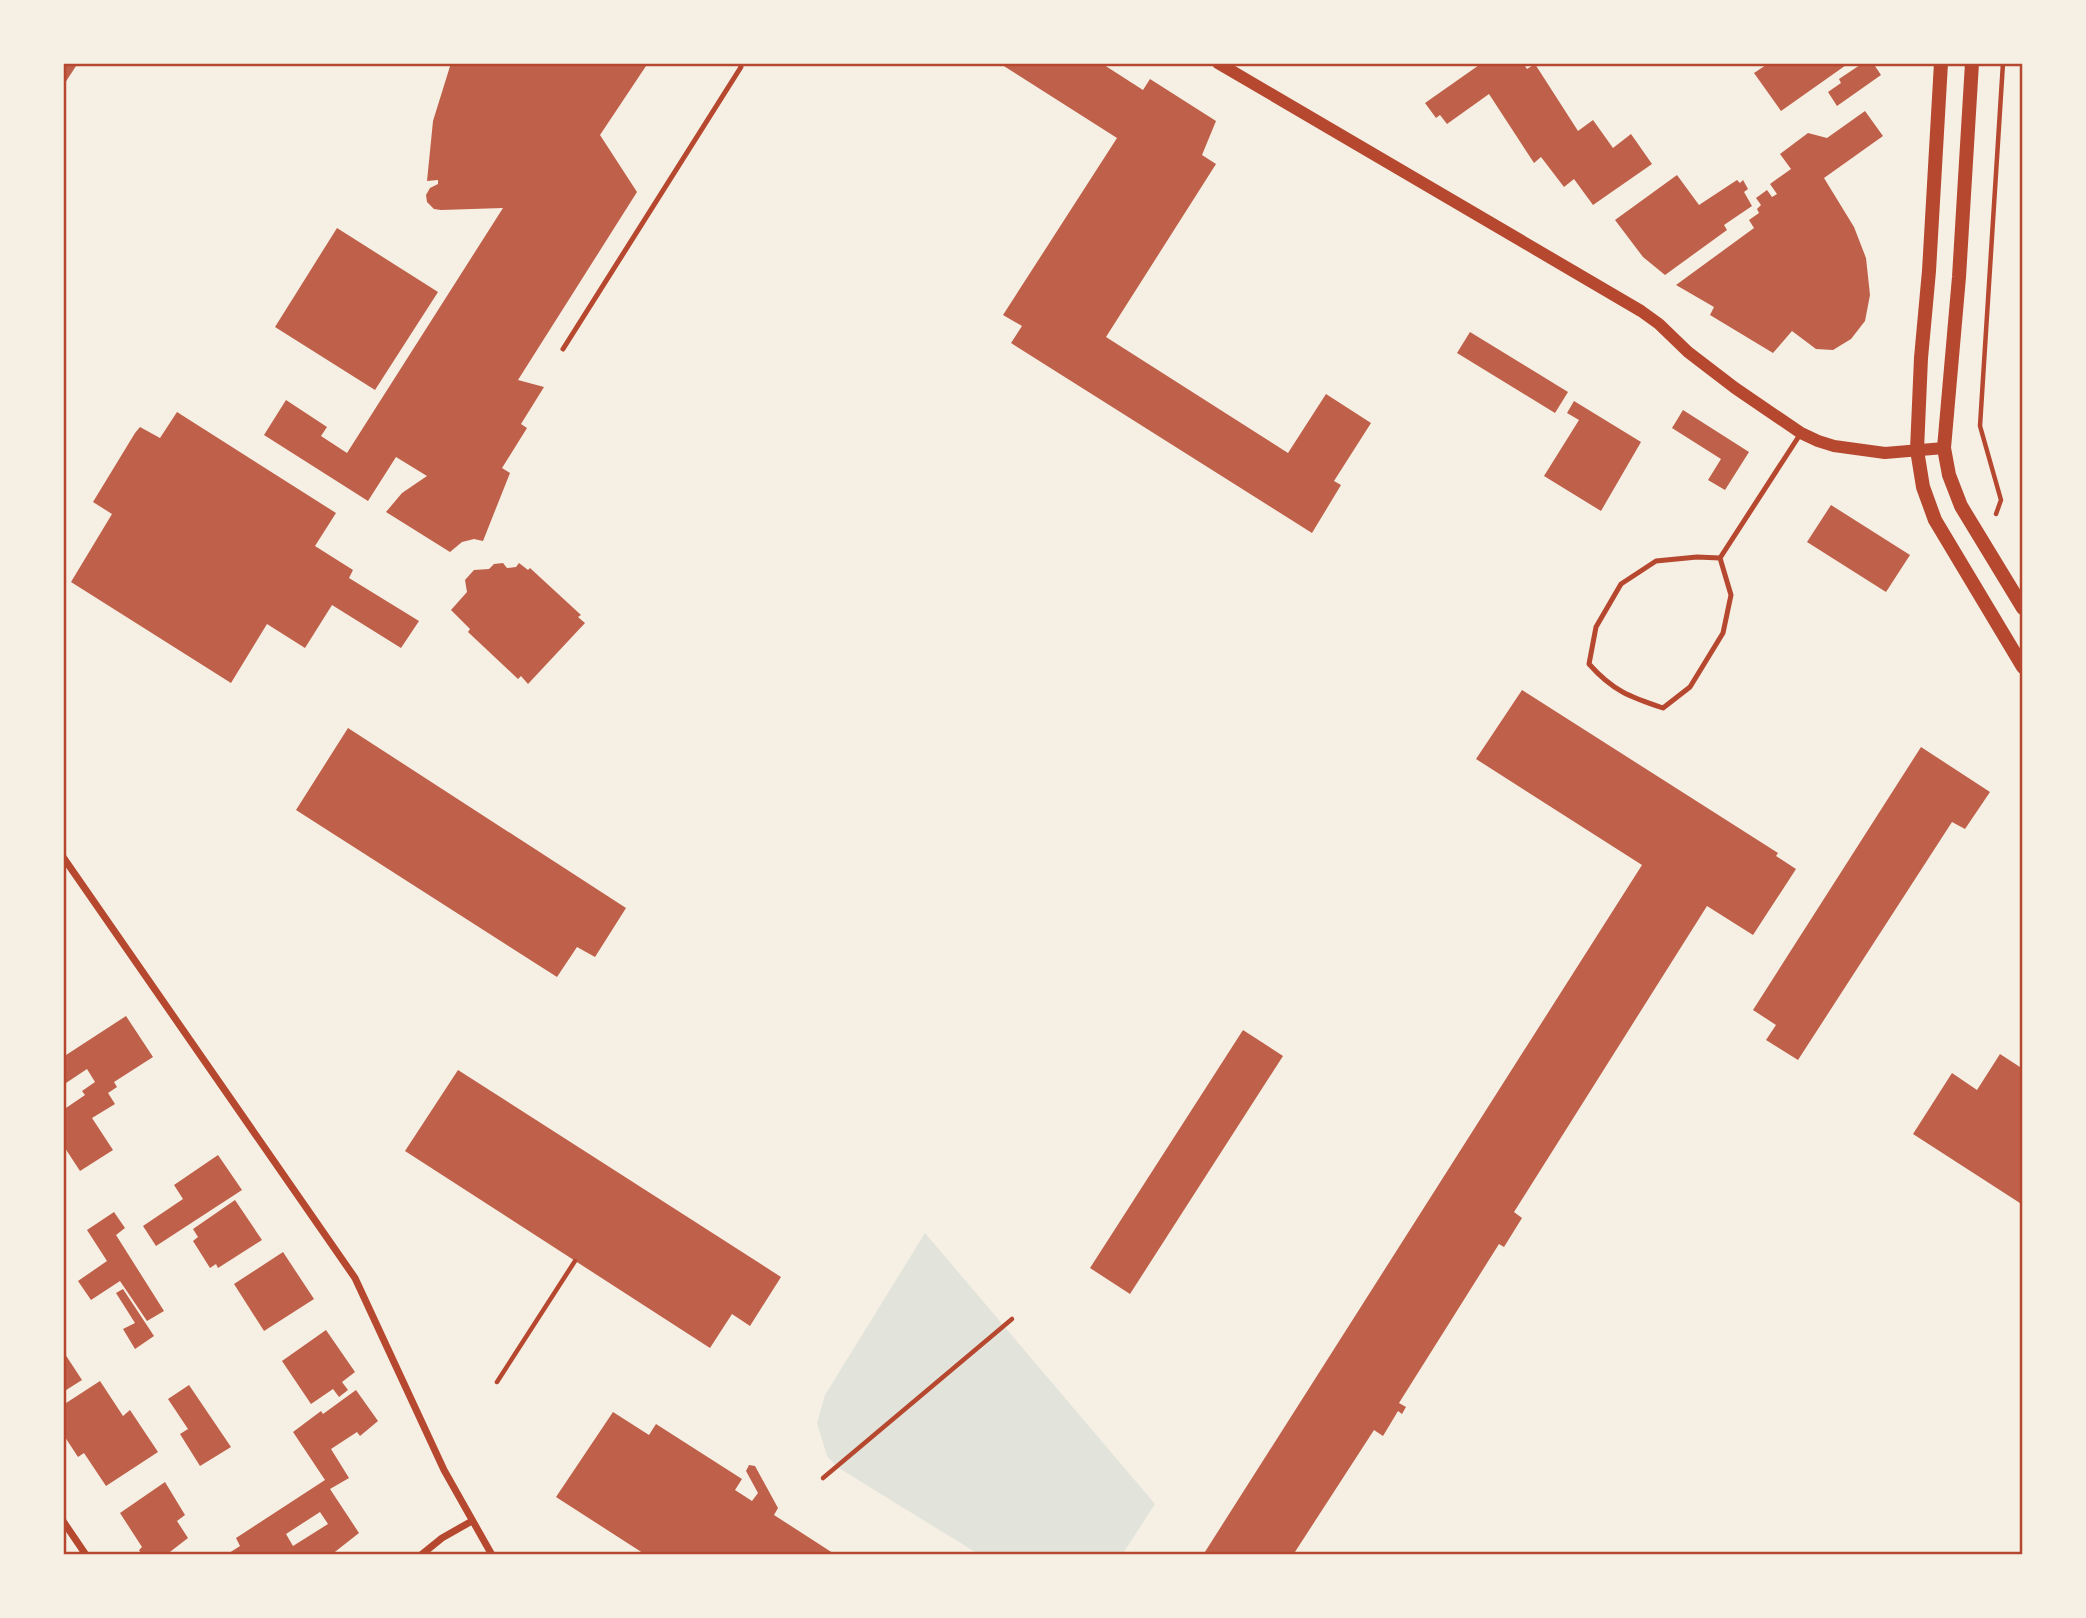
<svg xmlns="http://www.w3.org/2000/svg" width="2086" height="1618" font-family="'DejaVu Sans',sans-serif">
  <rect width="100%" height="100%" fill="#f6efe4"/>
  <path fill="#e2e4dc" d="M 925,1233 L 1155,1504 L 1122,1555 L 980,1555 L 837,1467 L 827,1456 L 817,1423 L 825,1395 Z"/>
  <g fill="#bf614a" fill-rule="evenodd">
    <path d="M 63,63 L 78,63 L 63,86 Z"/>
    <path d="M 451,63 L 648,63 L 600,135 L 637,192 L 518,380 L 544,387 L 521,424 L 527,428 L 502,468 L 510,473 L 483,541 L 474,539 L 462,542 L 450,552 L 386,512 L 402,493 L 427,476 L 396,457 L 368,501 L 264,435 L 286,400 L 327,427 L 321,436 L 347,453 L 503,208 L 441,210 L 434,209 L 427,202 L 426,195 L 430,188 L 438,184 L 438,180 L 427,181 L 433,121 Z"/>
    <path d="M 999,63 L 1101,63 L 1143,90 L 1150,79 L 1216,121 L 1202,155 L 1216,164 L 1106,337 L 1288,453 L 1326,394 L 1371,423 L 1334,481 L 1341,485 L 1312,533 L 1011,343 L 1022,326 L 1003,315 L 1117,138 Z"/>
    <path d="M 1482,63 L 1523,63 L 1527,69 L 1535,64 L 1578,131 L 1593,120 L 1613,148 L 1631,134 L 1652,164 L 1593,205 L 1574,179 L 1564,187 L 1541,157 L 1534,163 L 1489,94 L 1447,124 L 1440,115 L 1436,118 L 1425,103 Z"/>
    <path d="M 1769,63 L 1849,63 L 1781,111 L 1754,73 Z"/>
    <path d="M 1863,63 L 1873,63 L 1881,75 L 1837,106 L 1828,92 L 1841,83 L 1839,79 Z"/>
    <path d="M 1865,111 L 1883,136 L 1824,178 L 1854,227 L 1866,258 L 1870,295 L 1865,321 L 1851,339 L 1833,350 L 1816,349 L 1792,331 L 1773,353 L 1710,315 L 1714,307 L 1676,285 L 1754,228 L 1749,220 L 1759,213 L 1757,209 L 1761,205 L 1756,198 L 1767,190 L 1772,197 L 1777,194 L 1770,184 L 1791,169 L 1780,154 L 1808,133 L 1827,138 Z"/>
    <path d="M 1677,175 L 1699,205 L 1737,180 L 1740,183 L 1743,180 L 1748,189 L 1744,192 L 1752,206 L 1724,225 L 1727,230 L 1665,275 L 1643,257 L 1615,220 Z"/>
    <path d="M 337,228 L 438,292 L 375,390 L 275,327 Z"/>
    <path d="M 1470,332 L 1568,392 L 1555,413 L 1457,353 Z"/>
    <path d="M 1574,401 L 1641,442 L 1601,511 L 1544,476 L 1579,420 L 1567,413 Z"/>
    <path d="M 1683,410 L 1749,452 L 1725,490 L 1708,480 L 1721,459 L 1672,428 Z"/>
    <path d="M 177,412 L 336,513 L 315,546 L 353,570 L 349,578 L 419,621 L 401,648 L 332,605 L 305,648 L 267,624 L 231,683 L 71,582 L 112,514 L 93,502 L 135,433 L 140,427 L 160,438 Z"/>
    <path d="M 1831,505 L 1910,555 L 1886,592 L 1807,542 Z"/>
    <path d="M 503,563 L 507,568 L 516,567 L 519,563 L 528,570 L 530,568 L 581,615 L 578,617 L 585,623 L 528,684 L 521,676 L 518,679 L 468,632 L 470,629 L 451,610 L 467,592 L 465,580 L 474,570 L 489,569 L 494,564 Z"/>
    <path d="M 1522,690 L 1778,853 L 1776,856 L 1796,869 L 1753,935 L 1707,906 L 1514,1212 L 1522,1218 L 1504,1247 L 1499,1244 L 1399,1403 L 1406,1407 L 1402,1414 L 1398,1411 L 1383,1436 L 1374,1430 L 1293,1555 L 1203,1555 L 1642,865 L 1476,759 Z"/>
    <path d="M 348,728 L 626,908 L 595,957 L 577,947 L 557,977 L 296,810 Z"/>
    <path d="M 1921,747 L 1990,792 L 1965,829 L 1952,822 L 1798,1060 L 1766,1040 L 1776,1025 L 1753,1010 Z"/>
    <path d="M 126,1016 L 153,1057 L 114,1082 L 117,1087 L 108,1093 L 115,1104 L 92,1118 L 113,1150 L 80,1171 L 63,1145 L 63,1110 L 85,1095 L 82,1091 L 95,1082 L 87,1069 L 63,1085 L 63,1057 Z"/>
    <path d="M 1243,1030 L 1283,1056 L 1130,1294 L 1090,1268 Z"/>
    <path d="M 2000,1054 L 2023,1069 L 2023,1205 L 1913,1134 L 1952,1073 L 1977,1090 Z"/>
    <path d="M 458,1070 L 781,1277 L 750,1326 L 732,1314 L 710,1348 L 405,1151 Z"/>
    <path d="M 218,1155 L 242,1190 L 156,1246 L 143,1226 L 183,1199 L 174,1185 Z"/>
    <path d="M 235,1200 L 262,1240 L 218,1268 L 216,1264 L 210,1268 L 193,1241 L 198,1237 L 193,1229 Z"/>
    <path d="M 114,1212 L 125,1228 L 116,1235 L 164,1311 L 147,1321 L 120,1281 L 91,1300 L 78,1281 L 107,1261 L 87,1230 Z"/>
    <path d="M 283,1252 L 314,1299 L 264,1331 L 234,1284 Z"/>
    <path d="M 123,1289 L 154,1336 L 135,1349 L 123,1329 L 135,1323 L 116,1293 Z"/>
    <path d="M 326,1330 L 355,1372 L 342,1382 L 348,1390 L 339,1397 L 333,1389 L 311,1404 L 282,1361 Z"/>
    <path d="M 63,1351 L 82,1380 L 63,1392 Z"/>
    <path d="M 100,1381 L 123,1416 L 130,1410 L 158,1452 L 106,1486 L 84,1453 L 78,1457 L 63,1434 L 63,1405 Z"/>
    <path d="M 189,1385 L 231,1447 L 200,1466 L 180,1434 L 188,1429 L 168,1399 Z"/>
    <path d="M 356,1390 L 378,1421 L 360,1436 L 357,1432 L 331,1449 L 349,1478 L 330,1489 L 359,1533 L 331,1555 L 226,1555 L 240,1546 L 236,1538 L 325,1480 L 293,1432 L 321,1411 L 323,1414 ZM 320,1512 L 328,1524 L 293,1546 L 286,1534 Z"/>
    <path d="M 613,1412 L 649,1435 L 656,1424 L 742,1479 L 735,1490 L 752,1501 L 758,1493 L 746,1471 L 749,1465 L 755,1466 L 778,1508 L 774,1515 L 836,1555 L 646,1555 L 556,1497 Z"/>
    <path d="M 165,1482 L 185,1515 L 177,1521 L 188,1538 L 166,1555 L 142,1555 L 139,1550 L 142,1547 L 120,1513 Z"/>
  </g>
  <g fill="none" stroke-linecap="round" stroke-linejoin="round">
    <g stroke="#b5482f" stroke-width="4.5">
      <path d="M 1996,514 L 2001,500 L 1980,426 L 2003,63"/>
      <path d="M 497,1382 L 575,1261"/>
      <path d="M 823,1478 L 1012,1319"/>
    </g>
    <g stroke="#b5482f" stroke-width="5">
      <path d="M 563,349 L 741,67 L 740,63"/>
      <path d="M 1720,558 L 1697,557 L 1656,561 L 1621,584 L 1596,627 L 1589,664 C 1613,691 1630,697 1663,708 L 1690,687 L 1723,633 L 1731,595 L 1720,558 L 1801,433"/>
    </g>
    <g stroke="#b5482f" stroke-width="7">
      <path d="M 63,857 L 355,1278 L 444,1470 L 492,1555"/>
      <path d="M 63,1521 L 86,1555"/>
      <path d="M 421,1555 L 442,1538 L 472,1521"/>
    </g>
    <path stroke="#b5482f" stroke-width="12" d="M 1218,63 L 1641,311 L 1659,324 L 1688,352 L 1735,388 L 1801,433 L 1818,441 L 1834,446 L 1885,453 L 1944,448"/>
    <g stroke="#b5482f" stroke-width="14">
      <path d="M 1941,63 L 1929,271 L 1921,358 L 1917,450 L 1923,487 L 1935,520 L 2023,667"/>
      <path d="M 1972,63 L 1959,277 L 1944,448 L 1949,475 L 1961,506 L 2023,608"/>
    </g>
  </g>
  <rect width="2086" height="1618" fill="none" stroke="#f6efe4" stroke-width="130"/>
  <rect x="65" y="65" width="1956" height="1488" fill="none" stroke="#b5482f" stroke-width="2.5"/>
</svg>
